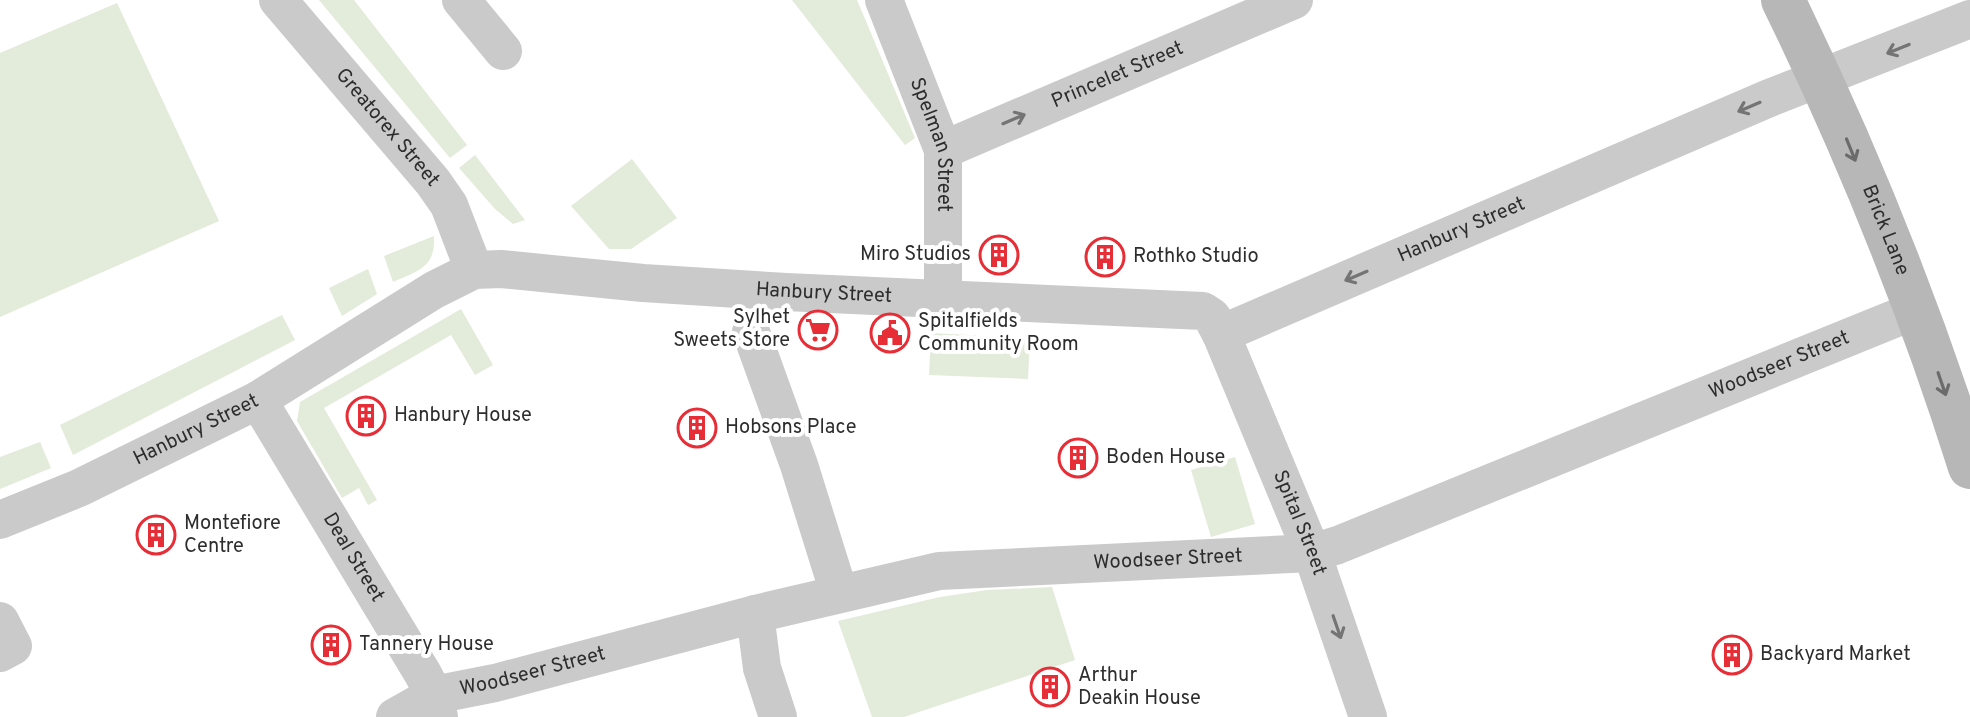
<svg xmlns="http://www.w3.org/2000/svg" width="1970" height="717" font-family="Overpass,sans-serif">
  <rect width="100%" height="100%" fill="#fff"/>
  <g fill="#e3ebdb">
    <path d="M 319,0 L 354,0 L 467,145 L 450,158 Z"/>
    <path d="M 792,0 L 857,0 L 915,138 L 905,145 Z"/>
    <path d="M 117,3 L 219,221 L 0,317 L 0,53 Z"/>
    <path d="M 475,155 L 525,220 L 513,224 L 495,209 L 459,168 Z"/>
    <path d="M 632,159 L 677,218 L 631,249 L 609,249 L 571,206 Z"/>
    <path d="M 434,236 C 436,268 417,271 393,282 L 384,256 Z"/>
    <path d="M 368,269 L 377,294 L 342,316 L 329,288 Z"/>
    <path d="M 461,309 L 493,365 L 475,375 L 451,335 L 324,408 L 377,500 L 368,505 L 359,488 L 342,498 L 297,421 L 300,402 Z"/>
    <path d="M 282,315 L 295,340 L 73,455 L 60,425 Z"/>
    <path d="M 931,333 L 1030,338 L 1028,379 L 929,375 Z"/>
    <path d="M 40,442 L 51,468 L 0,489 L 0,457 Z"/>
    <path d="M 1235,457 L 1255,524 L 1211,537 L 1191,470 Z"/>
    <path d="M 1052,587 L 1075,660 L 904,717 L 872,717 L 838,621 L 940,597 L 987,590 Z"/>
  </g>
  <g fill="none" stroke-linecap="round" stroke-linejoin="round">
    <g stroke="#cacaca" stroke-width="38">
      <path id="s1" d="M 278,0 L 433,182 L 449,205 L 474,270"/>
      <path d="M 461,0 L 503,51"/>
      <path id="s2" d="M 884,0 L 943,150 L 943,298"/>
      <path id="s3" d="M 943,150 L 1294,0"/>
      <path d="M 751,332 L 799,465 L 839,593"/>
      <path id="s4" d="M 1221,334 L 1767,99 L 1970,19"/>
      <path id="s5" d="M 258,400 L 423,674 L 434,695 L 439,717"/>
      <path id="s6" d="M 0,520 L 79,488 L 258,400 L 434,290 L 474,270 L 501,269 L 643,283 L 786,292 L 1203,311 L 1212,317 L 1221,334 L 1312,553 L 1368,717"/>
      <path d="M 755,614 L 762,668 L 778,717"/>
      <path d="M 0,621 L 13,646 L 0,653"/>
      <path id="s7" d="M 395,717 L 434,695 L 495,683 L 755,614 L 939,571 L 1312,553 L 1338,545 L 1916,310"/>
    </g>
    <path stroke="#b7b7b7" stroke-width="44" id="s8" d="M 1783,0 C 1856,150 1920,308 1970,467"/>
  </g>
  <defs><path id="oneway-shaft" d="M-6 0H5M1.5-3L5.5 0L1.5 3" fill="none" stroke-width="1.6" stroke-linecap="round" stroke-linejoin="round" transform="scale(2)"/></defs>
  <g stroke="#747474">
    <use href="#oneway-shaft" transform="translate(1898 49) rotate(158)"/>
    <use href="#oneway-shaft" transform="translate(1749 107) rotate(157)"/>
    <use href="#oneway-shaft" transform="translate(1014 119) rotate(-23)"/>
    <use href="#oneway-shaft" transform="translate(1356 276) rotate(157)"/>
    <use href="#oneway-shaft" transform="translate(1337 627) rotate(71)"/>
  </g>
  <g stroke="#6b6b6b">
    <use href="#oneway-shaft" transform="translate(1851 150) rotate(68)"/>
    <use href="#oneway-shaft" transform="translate(1942 384) rotate(71)"/>
  </g>
  <defs>
    <g id="building-ring" transform="scale(2)"><circle r="9.5" fill="#fff" stroke="#e72d36" stroke-width="1.5"/><path d="M-4-6H4V6H1V3H-1V6H-4ZM-2.5-4.3h1.7v1.8h-1.7ZM.8-4.3h1.7v1.8H.8ZM-2.5-1h1.7V.8h-1.7ZM.8-1h1.7V.8H.8Z" fill="#e72d36"/></g>
    <g id="supermarket-ring" transform="scale(2)"><circle r="9.5" fill="#fff" stroke="#e72d36" stroke-width="1.5"/><path d="M-6-5.5h2.5l.6 2H6L4.5 2H-2.5L-4.4-4H-6ZM-1.5 3.2a1.3 1.3 0 1 0 .1 0ZM3 3.2a1.3 1.3 0 1 0 .1 0Z" fill="#e72d36"/></g>
    <g id="civic-ring" transform="scale(2)"><circle r="9.5" fill="#fff" stroke="#e72d36" stroke-width="1.5"/><path d="M-.6-6.5H3V-4.5H.6V-3L4-1V1h2V6H-6V1h2V-1L-.6-3ZM-1.2 2.5V6h2.4V2.5Z" fill="#e72d36"/></g>
  </defs>
  <g fill-rule="evenodd">
    <use href="#building-ring" x="999" y="255"/>
    <use href="#building-ring" x="1105" y="257"/>
    <use href="#supermarket-ring" x="818" y="330"/>
    <use href="#civic-ring" x="890" y="333"/>
    <use href="#building-ring" x="366" y="416"/>
    <use href="#building-ring" x="697" y="428"/>
    <use href="#building-ring" x="1078" y="458"/>
    <use href="#building-ring" x="156" y="535"/>
    <use href="#building-ring" x="331" y="645"/>
    <use href="#building-ring" x="1732" y="655"/>
    <use href="#building-ring" x="1050" y="687"/>
  </g>
  <g text-anchor="middle" dominant-baseline="central" stroke-width="8" stroke-linejoin="round" paint-order="stroke">
    <g font-size="20" fill="#2d2d2d" stroke="#fff">
      <text stroke="none"><textPath href="#s3" startOffset="190">Princelet Street</textPath></text>
      <text stroke="none"><textPath href="#s1" startOffset="168">Greatorex Street</textPath></text>
      <text stroke="none"><textPath href="#s2" startOffset="154">Spelman Street</textPath></text>
      <text stroke="none"><textPath href="#s4" startOffset="262">Hanbury Street</textPath></text>
      <text stroke="none"><textPath href="#s8" startOffset="252">Brick Lane</textPath></text>
      <text stroke="none"><textPath href="#s6" startOffset="888">Hanbury Street</textPath></text>
      <text stroke="none"><textPath href="#s7" startOffset="1442">Woodseer Street</textPath></text>
      <text stroke="none"><textPath href="#s6" startOffset="216">Hanbury Street</textPath></text>
      <text stroke="none"><textPath href="#s6" startOffset="1502">Spital Street</textPath></text>
      <text stroke="none"><textPath href="#s5" startOffset="184">Deal Street</textPath></text>
      <text stroke="none"><textPath href="#s7" startOffset="794">Woodseer Street</textPath></text>
      <text stroke="none"><textPath href="#s7" startOffset="146">Woodseer Street</textPath></text>
    </g>
    <g font-size="20" fill="#2d2d2d" stroke="#fff" text-anchor="start">
      <text x="971" y="255" text-anchor="end">Miro Studios</text>
      <text x="1133" y="257">Rothko Studio</text>
      <text x="790" y="318" text-anchor="end">Sylhet<tspan x="790" dy="23">Sweets Store</tspan></text>
      <text x="918" y="322">Spitalfields<tspan x="918" dy="23">Community Room</tspan></text>
      <text x="394" y="416">Hanbury House</text>
      <text x="725" y="428">Hobsons Place</text>
      <text x="1106" y="458">Boden House</text>
      <text x="184" y="524">Montefiore<tspan x="184" dy="23">Centre</tspan></text>
      <text x="359" y="645">Tannery House</text>
      <text x="1760" y="655">Backyard Market</text>
      <text x="1078" y="676">Arthur<tspan x="1078" dy="23">Deakin House</tspan></text>
    </g>
  </g>
</svg>
